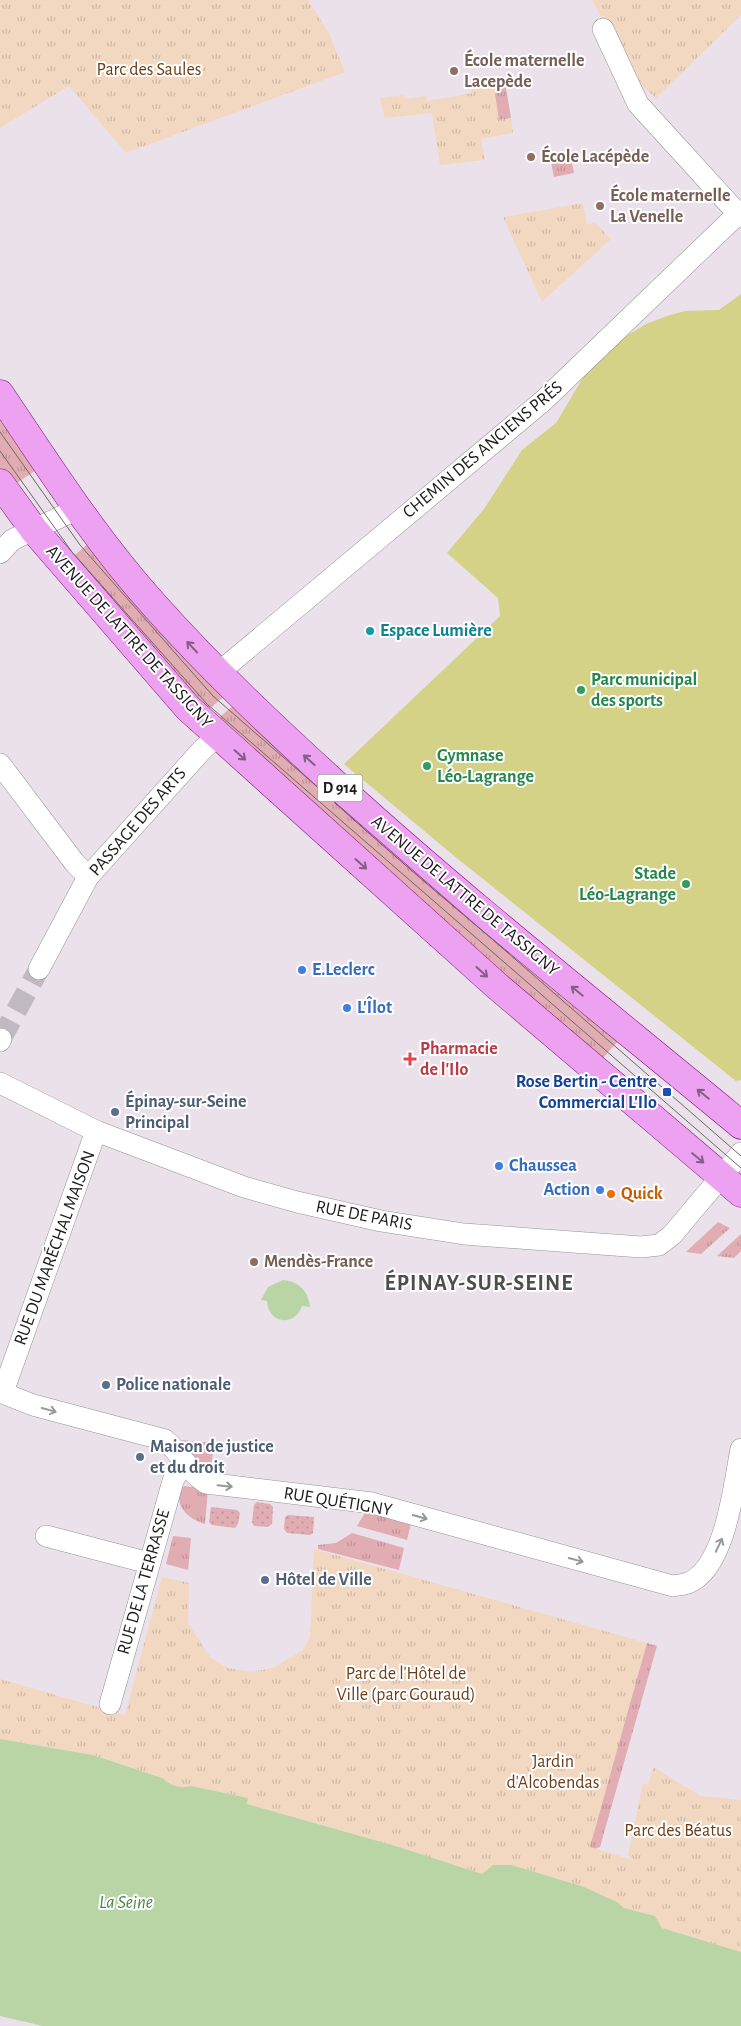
<svg xmlns="http://www.w3.org/2000/svg" width="741" height="2026" font-family="'Alegreya Sans',sans-serif">
  <defs>
    <pattern id="grass-tufts" width="24" height="20" patternUnits="userSpaceOnUse" patternTransform="scale(1.25)"><rect width="24" height="20" fill="#e1acb2"/><path d="M3 7l-1-3M5 7V3M7 7l1-3M15 17l-1-3M17 17v-4M19 17l1-3" fill="none" stroke="#c09398"/></pattern>
    <pattern id="park-tufts" width="24" height="20" patternUnits="userSpaceOnUse" patternTransform="scale(1.25)"><rect width="24" height="20" fill="#f2d8c1"/><path d="M3 7l-1-3M5 7V3M7 7l1-3M15 17l-1-3M17 17v-4M19 17l1-3" fill="none" stroke="#cfb9a5"/></pattern>
    <pattern id="garden-dots" width="8" height="8" patternUnits="userSpaceOnUse" patternTransform="scale(1.25)"><rect width="8" height="8" fill="#e1acb2"/><path d="M2 2h.1M6 6h.1" fill="none" stroke="#c09398" stroke-width="1.8" stroke-linecap="round"/></pattern>
  </defs>
  <rect width="100%" height="100%" fill="#ebe1eb"/>
  <g fill="url(#grass-tufts)">
    <path d="M 504,76 L 511,118 L 499,120 L 494,94 L 500,84 L 499,77 Z"/>
    <path d="M 571,158 L 574,173 L 554,177 L 551,162 Z"/>
    <path d="M 0,410 L 39,468 L 11,487 L 0,471 Z"/>
    <path d="M 90,542 L 226,695 L 204,713 L 69,560 Z"/>
    <path d="M 235,704 L 622,1037 L 600,1061 L 214,722 Z"/>
    <path d="M 718,1222 L 730,1228 L 701,1254 L 686,1252 Z"/>
    <path d="M 741,1234 L 741,1251 L 734,1258 L 717,1256 Z"/>
    <path d="M 181,1440 L 214,1443 L 210,1475 L 206,1473 Z"/>
    <path d="M 185,1486 L 208,1489 L 205,1524 C 188,1519 175,1507 180,1488 Z"/>
    <path d="M 366,1511 L 411,1524 L 407,1540 L 357,1526 Z"/>
    <path d="M 352,1533 L 404,1548 L 399,1570 L 318,1549 L 318,1545 L 336,1543 Z"/>
    <path d="M 173,1536 L 191,1538 L 188,1570 L 166,1564 Z"/>
    <path d="M 647,1643 L 657,1646 L 600,1847 L 584,1853 L 482,1815 Z"/>
  </g>
  <g fill="url(#park-tufts)">
    <path d="M 0,0 L 308,0 L 329,33 L 345,72 L 126,153 L 69,86 L 0,128 Z"/>
    <path d="M 592,0 L 741,0 L 741,15 L 656,98 L 636,81 Z"/>
    <path d="M 499,77 L 500,84 L 495,94 L 499,120 L 511,118 L 513,133 L 481,139 L 485,160 L 440,165 L 432,113 L 385,118 L 380,98 L 404,95 L 405,99 L 426,96 L 427,101 L 472,93 L 471,82 Z"/>
    <path d="M 583,203 L 587,224 L 595,223 L 611,239 L 542,302 L 503,217 Z"/>
    <path d="M 314,1549 L 647,1643 L 590,1847 L 633,1860 L 628,1855 L 643,1783 L 648,1785 L 653,1767 L 701,1796 L 741,1800 L 741,1952 L 662,1928 L 655,1916 L 624,1908 L 617,1902 L 584,1887 L 512,1865 L 493,1865 L 482,1874 L 399,1847 L 246,1804 L 248,1798 L 191,1786 C 180,1789 171,1786 162,1778 L 93,1755 L 0,1739 L 0,1679 L 125,1715 L 162,1577 L 189,1583 L 188,1623 L 211,1658 L 228,1668 L 251,1672 L 273,1668 L 302,1651 L 310,1637 Z"/>
  </g>
  <g fill="url(#garden-dots)">
    <path d="M 257,1502 L 270,1504 L 273,1507 L 272,1524 L 268,1527 L 254,1526 L 252,1522 L 254,1505 Z"/>
    <path d="M 211,1507 L 237,1510 L 240,1513 L 238,1524 L 235,1528 L 212,1525 L 209,1522 Z"/>
    <path d="M 288,1515 L 314,1517 L 313,1533 L 310,1535 L 287,1533 L 284,1529 L 285,1517 Z"/>
  </g>
  <path fill="#d3d287" d="M 741,294 L 741,1080 L 736,1081 L 453,855 L 344,764 L 500,616 L 498,598 L 447,553 L 484,509 L 522,450 L 556,423 L 588,369 L 620,340 L 646,324 L 667,316 L 685,311 L 719,310 Z"/>
  <g fill="#b9d5a6">
    <path d="M 283,1280 C 300,1282 308,1291 310,1307 L 302,1306 C 295,1327 268,1324 267,1301 L 261,1300 L 268,1287 Z"/>
    <path d="M 0,1739 L 93,1755 L 162,1778 C 171,1786 180,1789 191,1786 L 248,1798 L 247,1804 L 399,1847 L 482,1874 L 493,1865 L 512,1865 L 584,1887 L 617,1902 L 624,1908 L 655,1916 L 662,1928 L 741,1952 L 741,2026 L 43,2026 L 0,2016 Z"/>
  </g>
  <g fill="none" stroke-linecap="round" stroke-linejoin="round">
    <path stroke="#c1b9c1" stroke-width="21" stroke-dasharray="21 11" stroke-linecap="butt" d="M 1,1039 L 39,969"/>
    <g stroke="#959595" stroke-width="22">
      <g id="street">
        <path d="M 603,29 L 638,104 L 741,217"/>
        <path d="M 0,553 L 12,540 L 77,509"/>
        <path d="M 217,674 L 543,401 L 741,211"/>
        <path d="M 0,764 L 74,862 L 88,877"/>
        <path d="M 39,969 L 88,877 L 201,751 L 218,735"/>
        <path d="M 0,1041 L 1,1039"/>
        <path d="M 0,1083 L 96,1131 L 244,1187 L 297,1202 L 381,1221 L 464,1234 L 641,1247 L 659,1245 L 672,1235 L 741,1153"/>
        <path d="M 0,1392 L 33,1405 L 165,1440 C 181,1453 188,1472 206,1483 L 372,1503 L 673,1586 C 677,1585 683,1585 688,1583 C 726,1568 734,1484 741,1449"/>
        <path d="M 3,1392 L 96,1131"/>
        <path d="M 46,1536 L 149,1563"/>
        <path d="M 110,1704 L 173,1481 L 178,1471 L 186,1463"/>
      </g>
    </g>
    <g stroke="#830f7e" stroke-width="29">
      <g id="primary">
        <path d="M 0,394 C 49,467 96,541 155,606 C 214,672 277,731 342,790 C 471,907 607,1014 741,1125"/>
        <path d="M 0,483 L 34,530 L 188,708 L 497,986 L 741,1193"/>
      </g>
    </g>
    <use href="#street" stroke="#fff" stroke-width="21"/>
    <use href="#primary" stroke="#eca1f1" stroke-width="28"/>
    <g stroke="#696969" stroke-width="1">
      <path d="M 0,432 L 80,545 L 213,696 L 741,1156"/>
      <path d="M 0,451 L 72,552 L 207,704 L 741,1168"/>
    </g>
  </g>
  <defs><path id="oneway-shaft" d="M-6 0H5M1.5-3L5.5 0L1.5 3" fill="none" stroke-width="1.6" stroke-linecap="round" stroke-linejoin="round" transform="scale(1.25)"/></defs>
  <g stroke="#845e86">
    <use href="#oneway-shaft" transform="translate(192 647) rotate(-133)"/>
    <use href="#oneway-shaft" transform="translate(240 755) rotate(42)"/>
    <use href="#oneway-shaft" transform="translate(309 760) rotate(-138)"/>
    <use href="#oneway-shaft" transform="translate(361 864) rotate(42)"/>
    <use href="#oneway-shaft" transform="translate(482 972) rotate(42)"/>
    <use href="#oneway-shaft" transform="translate(577 991) rotate(-141)"/>
    <use href="#oneway-shaft" transform="translate(703 1094) rotate(-141)"/>
    <use href="#oneway-shaft" transform="translate(698 1158) rotate(40)"/>
  </g>
  <g stroke="#989898">
    <use href="#oneway-shaft" transform="translate(49 1410) rotate(15)"/>
    <use href="#oneway-shaft" transform="translate(225 1486) rotate(6)"/>
    <use href="#oneway-shaft" transform="translate(420 1517) rotate(16)"/>
    <use href="#oneway-shaft" transform="translate(719 1545) rotate(-65)"/>
    <use href="#oneway-shaft" transform="translate(576 1560) rotate(15)"/>
  </g>
  <g fill="#8d6e63" stroke="#fff" stroke-width="2">
    <circle cx="454" cy="71" r="5"/>
    <circle cx="531" cy="157" r="5"/>
    <circle cx="600" cy="206" r="5"/>
    <circle cx="254" cy="1262" r="5"/>
  </g>
  <circle fill="#0f9aa8" stroke="#fff" stroke-width="2" cx="370" cy="631" r="5"/>
  <g fill="#2e9e5b" stroke="#fff" stroke-width="2">
    <circle cx="581" cy="690" r="5"/>
    <circle cx="427" cy="766" r="5"/>
    <circle cx="686" cy="884" r="5"/>
  </g>
  <g fill="#3f7fe0" stroke="#fff" stroke-width="2">
    <circle cx="302" cy="970" r="5"/>
    <circle cx="347" cy="1008" r="5"/>
    <circle cx="499" cy="1166" r="5"/>
    <circle cx="600" cy="1190" r="5"/>
  </g>
  <path fill="#e0444e" stroke="#fff" stroke-width="2" d="M407.5 1051.5h5v5h5v5h-5v5h-5v-5h-5v-5h5z"/>
  <rect fill="#1a4fb4" stroke="#fff" stroke-width="2" x="662" y="1087" width="10" height="10" rx="2.5"/>
  <g fill="#5c6f8a" stroke="#fff" stroke-width="2">
    <circle cx="115" cy="1112" r="5"/>
    <circle cx="106" cy="1385" r="5"/>
    <circle cx="140" cy="1457" r="5"/>
    <circle cx="265" cy="1580" r="5"/>
  </g>
  <circle fill="#e8710a" stroke="#fff" stroke-width="2" cx="611" cy="1194" r="5"/>
  <g text-anchor="middle" dominant-baseline="central" stroke-width="4" stroke-linejoin="round" paint-order="stroke">
    <rect fill="#fff" stroke="#5f5f5f" stroke-width="1" x="317.5" y="774.5" width="45" height="27" rx="4"/>
    <g font-size="16" font-weight="bold" fill="#1b1b1b">
      <text x="340" y="788">D 914</text>
    </g>
    <g font-size="18" font-weight="bold" fill="#785e54" stroke="#fff" text-anchor="start">
      <text x="464" y="61">École maternelle<tspan x="464" dy="21">Lacepède</tspan></text>
      <text x="541" y="157">École Lacépède</text>
      <text x="610" y="196">École maternelle<tspan x="610" dy="21">La Venelle</tspan></text>
      <text x="264" y="1262">Mendès-France</text>
    </g>
    <g font-size="18" fill="#6c3d16" stroke="#fff">
      <text x="149" y="70">Parc des Saules</text>
      <text x="406" y="1674">Parc de l'Hôtel de<tspan x="406" dy="21">Ville (parc Gouraud)</tspan></text>
      <text x="553" y="1762">Jardin<tspan x="553" dy="21">d'Alcobendas</tspan></text>
      <text x="678" y="1831">Parc des Béatus</text>
    </g>
    <g font-size="18" fill="#1b1b1b" stroke="#fff">
      <text transform="translate(483 450) rotate(-40)">CHEMIN DES ANCIENS PRÉS</text>
      <text transform="translate(129 637) rotate(48)">AVENUE DE LATTRE DE TASSIGNY</text>
      <text transform="translate(138 822) rotate(-49)">PASSAGE DES ARTS</text>
      <text transform="translate(465 896) rotate(40)">AVENUE DE LATTRE DE TASSIGNY</text>
      <text transform="translate(364 1216) rotate(11)">RUE DE PARIS</text>
      <text transform="translate(55 1248) rotate(-70)">RUE DU MARÉCHAL MAISON</text>
      <text transform="translate(338 1502) rotate(9)">RUE QUÉTIGNY</text>
      <text transform="translate(144 1582) rotate(-74)">RUE DE LA TERRASSE</text>
    </g>
    <g font-size="18" font-weight="bold" fill="#0d838f" stroke="#fff" text-anchor="start">
      <text x="380" y="631">Espace Lumière</text>
    </g>
    <g font-size="18" font-weight="bold" fill="#27864d" stroke="#fff" text-anchor="start">
      <text x="591" y="680">Parc municipal<tspan x="591" dy="21">des sports</tspan></text>
      <text x="437" y="756">Gymnase<tspan x="437" dy="21">Léo-Lagrange</tspan></text>
      <text x="676" y="874" text-anchor="end">Stade<tspan x="676" dy="21">Léo-Lagrange</tspan></text>
    </g>
    <g font-size="18" font-weight="bold" fill="#366cbe" stroke="#fff" text-anchor="start">
      <text x="312" y="970">E.Leclerc</text>
      <text x="357" y="1008">L'Îlot</text>
      <text x="509" y="1166">Chaussea</text>
      <text x="590" y="1190" text-anchor="end">Action</text>
    </g>
    <g font-size="18" font-weight="bold" fill="#be3a42" stroke="#fff" text-anchor="start">
      <text x="420" y="1049">Pharmacie<tspan x="420" dy="21">de l'Ilo</tspan></text>
    </g>
    <g font-size="18" font-weight="bold" fill="#164399" stroke="#fff" text-anchor="end">
      <text x="657" y="1082">Rose Bertin - Centre<tspan x="657" dy="21">Commercial L'Ilo</tspan></text>
    </g>
    <g font-size="18" font-weight="bold" fill="#4e5e75" stroke="#fff" text-anchor="start">
      <text x="125" y="1102">Épinay-sur-Seine<tspan x="125" dy="21">Principal</tspan></text>
      <text x="116" y="1385">Police nationale</text>
      <text x="150" y="1447">Maison de justice<tspan x="150" dy="21">et du droit</tspan></text>
      <text x="275" y="1580">Hôtel de Ville</text>
    </g>
    <g font-size="18" font-weight="bold" fill="#c56008" stroke="#fff" text-anchor="start">
      <text x="621" y="1194">Quick</text>
    </g>
    <g font-size="19" font-style="italic" fill="#4d8345" stroke="#fff">
      <text x="126" y="1902">La Seine</text>
    </g>
    <g font-size="22" font-weight="bold" letter-spacing="1" fill="#4e4e4e" stroke="#fff">
      <text x="479" y="1283">ÉPINAY-SUR-SEINE</text>
    </g>
  </g>
</svg>
